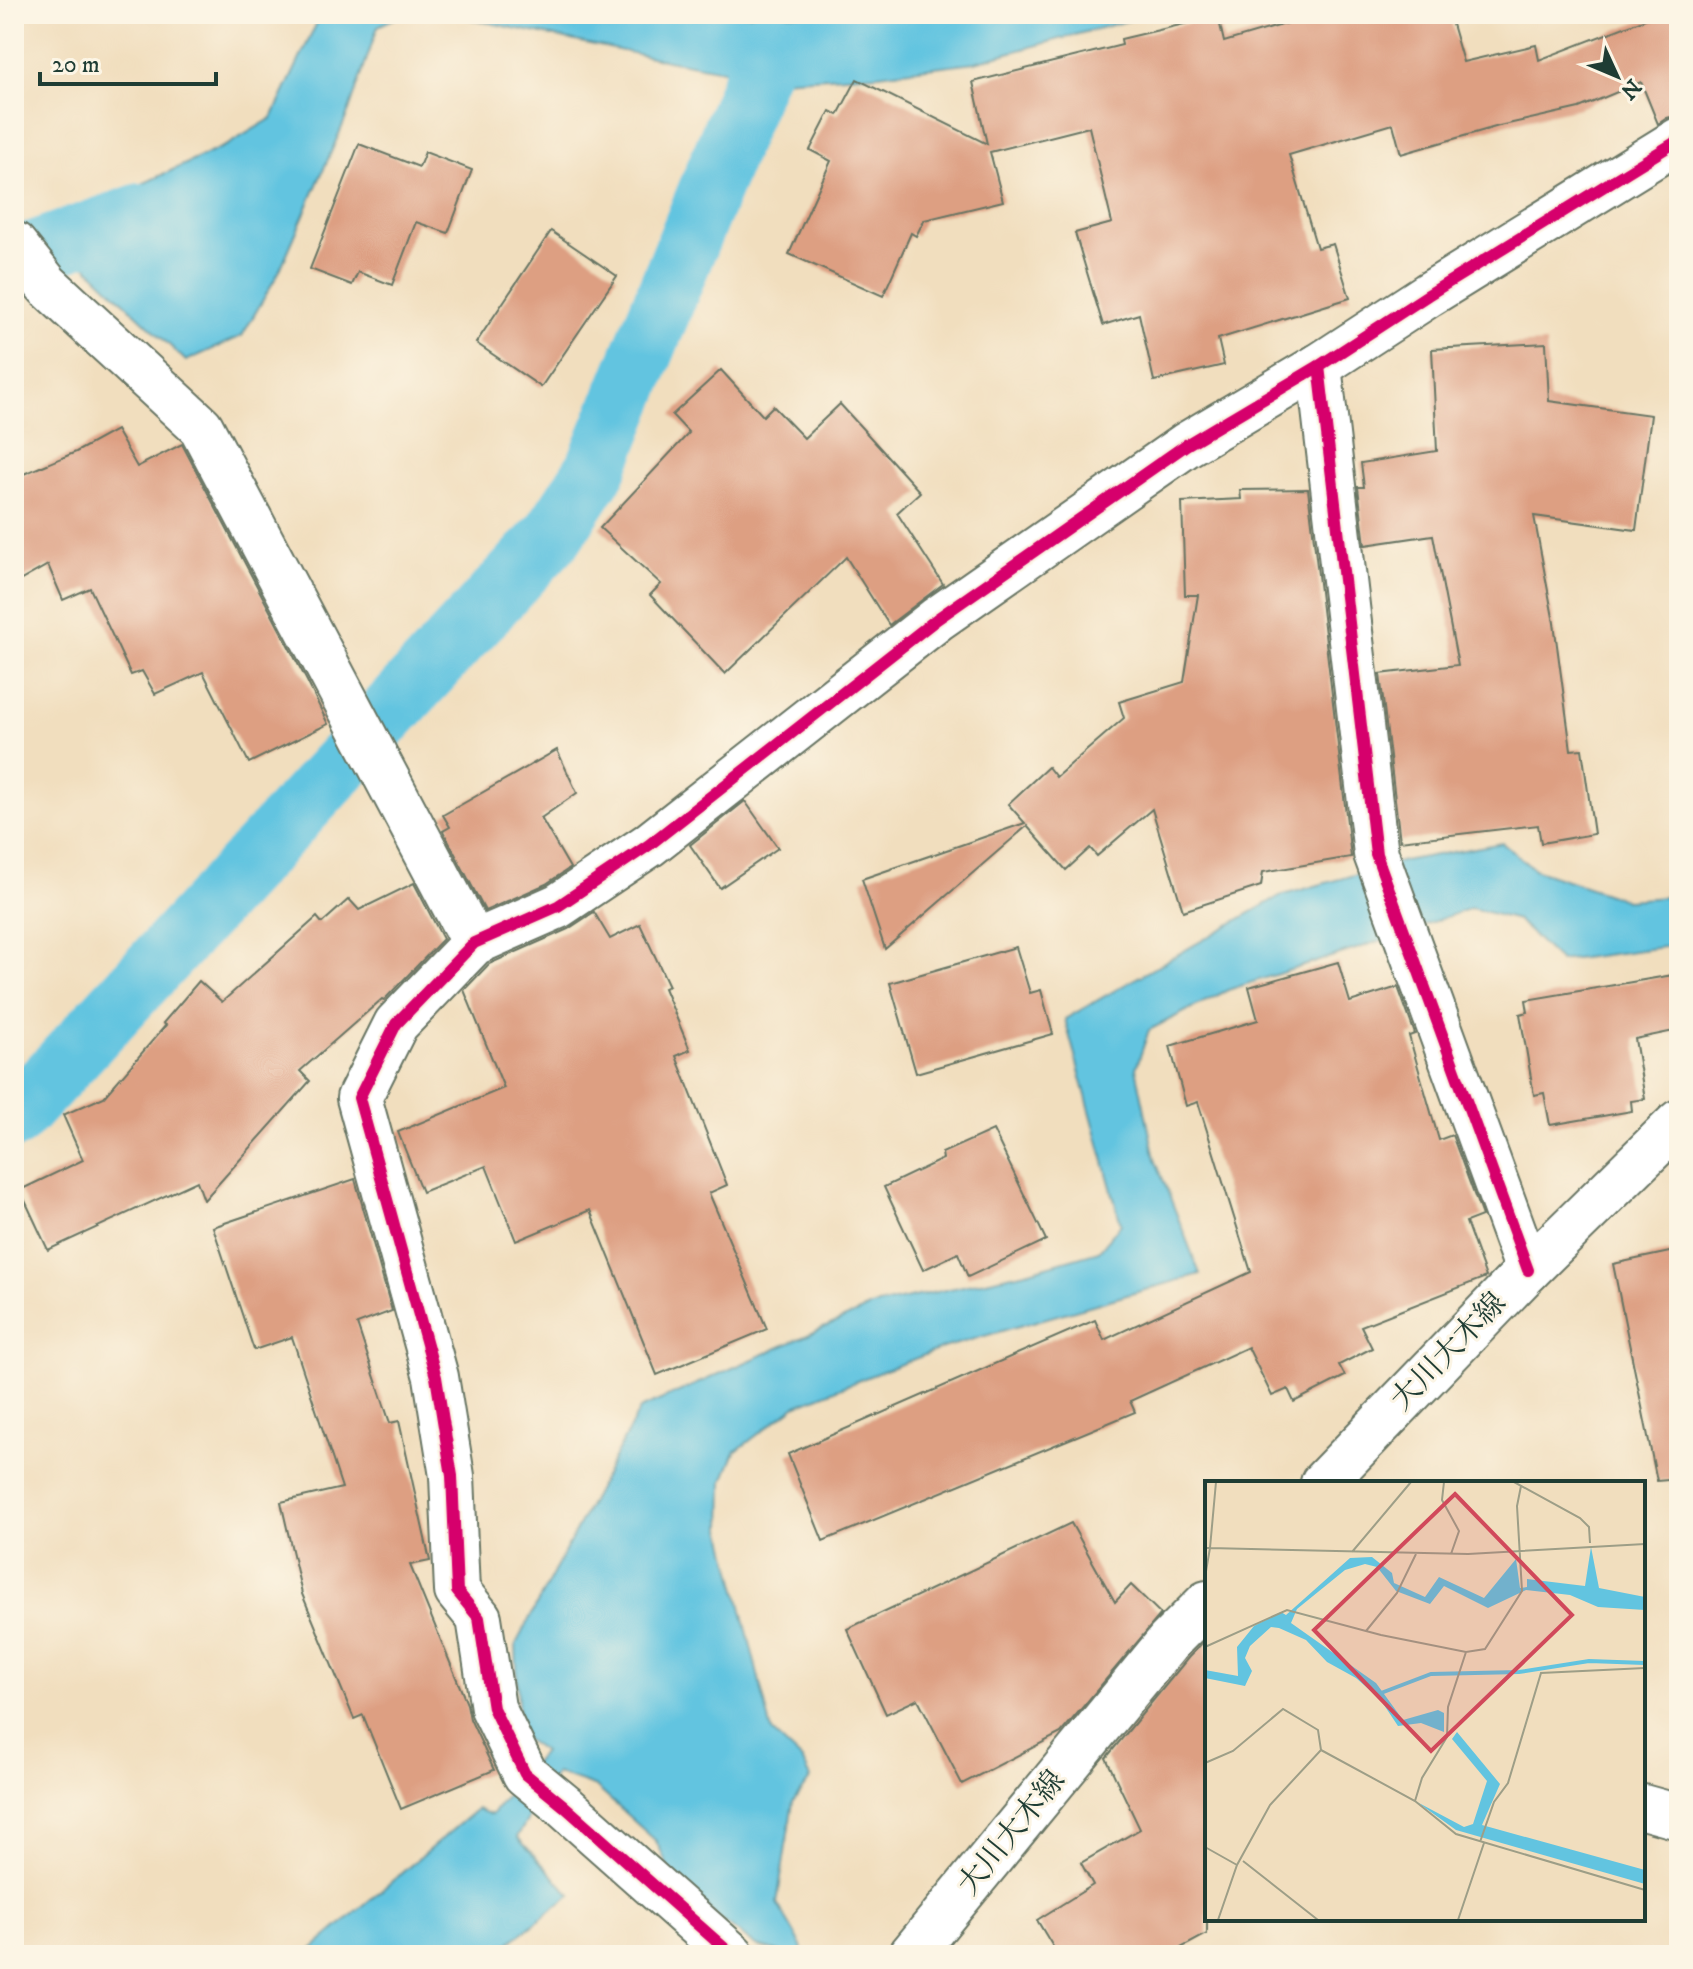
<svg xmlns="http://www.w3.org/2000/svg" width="1693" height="1969" font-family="'IM FELL DW Pica','Noto Serif JP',serif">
  <rect width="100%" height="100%" fill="#fcf5e5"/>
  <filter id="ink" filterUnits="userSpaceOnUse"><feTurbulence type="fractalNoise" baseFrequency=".0125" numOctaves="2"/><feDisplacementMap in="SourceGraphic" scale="16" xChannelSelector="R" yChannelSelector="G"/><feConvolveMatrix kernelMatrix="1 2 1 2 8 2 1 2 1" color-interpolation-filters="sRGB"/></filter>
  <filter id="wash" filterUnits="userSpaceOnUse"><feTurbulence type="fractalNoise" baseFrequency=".006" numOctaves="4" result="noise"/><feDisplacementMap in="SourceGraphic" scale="32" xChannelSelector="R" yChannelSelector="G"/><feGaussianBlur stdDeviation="1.8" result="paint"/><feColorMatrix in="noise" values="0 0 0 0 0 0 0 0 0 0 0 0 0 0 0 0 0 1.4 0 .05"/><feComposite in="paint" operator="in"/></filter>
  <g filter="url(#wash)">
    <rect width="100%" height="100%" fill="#f1debe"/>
    <g fill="#62c4e0" stroke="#40808a" stroke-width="2">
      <path d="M 321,14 L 404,14 L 378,26 L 349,111 L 279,272 L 242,336 L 186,361 L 46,228 L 227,145 L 272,118 Z"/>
      <path d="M 447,14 L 1152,14 L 975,62 L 878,74 L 779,80 L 656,58 Z"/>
      <path d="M 1502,843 L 1534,869 L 1626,900 L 1679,896 L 1679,945 L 1560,961 L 1517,920 L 1471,908 L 1362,947 L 1228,990 L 1149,1030 L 1136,1068 L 1155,1159 L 1200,1274 L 943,1348 L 867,1377 L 795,1406 L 735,1452 L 723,1481 L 722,1529 L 772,1732 L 802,1760 L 811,1778 L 793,1802 L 777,1903 L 803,1948 L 799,1955 L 789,1955 L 757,1946 L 720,1919 L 674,1880 L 656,1841 L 596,1787 L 556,1773 L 517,1837 L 571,1895 L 494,1955 L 305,1955 L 477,1809 L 491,1815 L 543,1752 L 519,1735 L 516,1644 L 640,1409 L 873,1306 L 1026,1272 L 1099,1251 L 1121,1224 L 1065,1019 L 1280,896 L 1403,861 Z"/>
    </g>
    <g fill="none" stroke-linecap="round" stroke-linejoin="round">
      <g stroke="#62c4e0" stroke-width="62">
        <path d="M 14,259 L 141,214"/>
        <path d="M 14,1118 L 553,535 L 596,469 L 770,40"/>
      </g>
    </g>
    <g id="blocks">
      <g fill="#dd9f82">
        <path d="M 1319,14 L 1449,14 L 1463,62 L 1536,45 L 1539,60 L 1658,14 L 1679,14 L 1679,115 L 1667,118 L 1658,124 L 1641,82 L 1579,108 L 1499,126 L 1401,154 L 1393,124 L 1289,155 L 1317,248 L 1333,244 L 1350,298 L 1218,339 L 1224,365 L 1154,381 L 1139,314 L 1103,325 L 1075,233 L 1112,223 L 1089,127 L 990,152 L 1003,201 L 924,220 L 916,236 L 911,233 L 883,296 L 789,254 L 831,161 L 810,150 L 830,111 L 838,115 L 857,79 L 987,144 L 973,82 L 1122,45 L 1121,39 L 1218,16 L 1224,42 Z"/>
        <path d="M 359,144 L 419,167 L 425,152 L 472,170 L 448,233 L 416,222 L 392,285 L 358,272 L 352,285 L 310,269 Z"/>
        <path d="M 551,231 L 617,276 L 541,387 L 476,343 Z"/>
        <path d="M 1546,343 L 1549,401 L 1651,415 L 1636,530 L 1534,516 L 1554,623 L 1571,750 L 1582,749 L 1594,834 L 1541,843 L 1538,825 L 1400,841 L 1380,674 L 1458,665 L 1433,535 L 1365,545 L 1358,487 L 1364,487 L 1361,463 L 1437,451 L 1432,349 Z"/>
        <path d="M 721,370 L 763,416 L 773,406 L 804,438 L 840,404 L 920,492 L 897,513 L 943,584 L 889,625 L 846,557 L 725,674 L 650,595 L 661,584 L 600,528 L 689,433 L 672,415 Z"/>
        <path d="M 116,430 L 137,467 L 182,444 L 307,681 L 328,724 L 249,763 L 203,672 L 155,694 L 142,671 L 131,675 L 90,588 L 63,600 L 48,565 L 14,584 L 14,478 L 76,452 Z"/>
        <path d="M 1308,489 L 1351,857 L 1263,872 L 1261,886 L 1183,911 L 1152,809 L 1097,856 L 1090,848 L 1066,870 L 1027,826 L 885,949 L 862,879 L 1025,823 L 1008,804 L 1048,767 L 1056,777 L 1124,718 L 1119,702 L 1184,682 L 1198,595 L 1185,595 L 1182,502 L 1241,499 L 1240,490 Z"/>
        <path d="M 557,750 L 577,793 L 541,818 L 570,868 L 546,884 L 485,911 L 443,831 L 450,827 L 443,815 Z"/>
        <path d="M 745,801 L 778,848 L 720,888 L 690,845 Z"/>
        <path d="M 414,883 L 443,939 L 384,1000 L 382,999 L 300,1071 L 310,1081 L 204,1200 L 197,1181 L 48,1250 L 20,1190 L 83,1160 L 63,1115 L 104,1097 L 166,1025 L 163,1023 L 199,981 L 222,1002 L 317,917 L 322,923 L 349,899 L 359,910 Z"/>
        <path d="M 594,912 L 610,939 L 640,924 L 669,986 L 664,988 L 690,1050 L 676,1056 L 727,1185 L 709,1193 L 767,1329 L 657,1375 L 590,1210 L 516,1241 L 486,1166 L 422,1192 L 398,1132 L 504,1088 L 464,990 L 489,964 L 568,929 Z"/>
        <path d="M 1016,947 L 1030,993 L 1041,990 L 1053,1034 L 916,1073 L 890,983 Z"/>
        <path d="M 1338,962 L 1350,1002 L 1398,987 L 1415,1034 L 1409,1036 L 1439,1140 L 1452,1135 L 1482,1216 L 1466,1222 L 1486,1277 L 1361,1326 L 1372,1348 L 1339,1365 L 1345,1376 L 1294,1402 L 1288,1389 L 1272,1396 L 1248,1347 L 1130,1401 L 1135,1412 L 823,1541 L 788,1454 L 1095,1320 L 1104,1340 L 1251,1272 L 1198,1102 L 1186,1106 L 1170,1046 L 1258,1020 L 1249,987 Z"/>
        <path d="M 1679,974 L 1679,1030 L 1635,1039 L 1645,1099 L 1631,1101 L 1632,1111 L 1550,1125 L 1544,1093 L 1534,1095 L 1520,1014 L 1528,1012 L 1526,1000 Z"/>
        <path d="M 993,1130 L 1046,1240 L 968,1277 L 958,1253 L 923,1270 L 884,1187 L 943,1159 L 942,1153 Z"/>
        <path d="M 355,1179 L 392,1311 L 357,1324 L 390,1423 L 399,1421 L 430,1561 L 410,1565 L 467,1704 L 470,1719 L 494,1770 L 401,1809 L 363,1715 L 354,1719 L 302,1594 L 281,1502 L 342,1488 L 292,1337 L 254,1350 L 213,1227 Z"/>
        <path d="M 1679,1250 L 1679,1479 L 1657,1481 L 1613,1264 Z"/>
        <path d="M 1071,1523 L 1115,1602 L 1131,1585 L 1161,1614 L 1061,1733 L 962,1784 L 918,1699 L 886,1714 L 847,1629 Z"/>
        <path d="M 1207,1638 L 1207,1934 L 1168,1955 L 1058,1955 L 1037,1920 L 1093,1885 L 1081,1863 L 1140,1829 L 1106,1758 L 1188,1658 Z"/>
      </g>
    </g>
  </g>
  <g filter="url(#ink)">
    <use href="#blocks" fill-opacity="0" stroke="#687564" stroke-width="2"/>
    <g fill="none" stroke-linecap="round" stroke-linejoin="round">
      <g stroke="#687564" stroke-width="48">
        <g id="minor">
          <path d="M 14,244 L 47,285 L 201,427 L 474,943"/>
          <path d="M 1319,366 L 1376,854 L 1528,1270"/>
          <path d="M 1643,1807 L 1679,1817"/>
          <path d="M 732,1955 L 564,1806 L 525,1774 L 493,1708 L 479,1618 L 457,1591 L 452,1476 L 436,1377 L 359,1098 L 396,1024 L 474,943 L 558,906 L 649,845 L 937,619 L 1186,445 L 1319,366 L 1428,295 L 1679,140"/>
        </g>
      </g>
      <g stroke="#687564" stroke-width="48">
        <g id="primary">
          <path d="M 1323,1483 L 1528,1270 L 1679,1122"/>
          <path d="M 911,1955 L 1169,1641 L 1207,1603"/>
        </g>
      </g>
      <use href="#minor" stroke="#fff" stroke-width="44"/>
      <use href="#primary" stroke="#fff" stroke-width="44"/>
      <g stroke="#fcf5e5" stroke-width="17">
        <g id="cycleway">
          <path d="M 1319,366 L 1376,854 L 1528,1270"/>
          <path d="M 732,1955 L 564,1806 L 525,1774 L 493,1708 L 479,1618 L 457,1591 L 452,1476 L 436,1377 L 359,1098 L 396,1024 L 474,943 L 558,906 L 649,845 L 937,619 L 1186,445 L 1319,366 L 1428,295 L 1679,140"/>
        </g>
      </g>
      <use href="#cycleway" stroke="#d6006c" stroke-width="12"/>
    </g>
  </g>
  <g text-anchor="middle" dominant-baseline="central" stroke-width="6" stroke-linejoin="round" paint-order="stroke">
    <g font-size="30" fill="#1f3d34" stroke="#fcf5e5">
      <text transform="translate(1449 1352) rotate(-46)">大川大木線</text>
      <text transform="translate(1012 1833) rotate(-51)">大川大木線</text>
    </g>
  </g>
  <g transform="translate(1205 1481)">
    <rect width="440" height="440" fill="#f1debe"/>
    <path d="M 386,66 L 394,107 L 440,116 L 440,129 L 393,126 L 365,114 L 321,109 L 283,127 L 239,105 L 225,123 L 191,110 L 172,86 L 160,83 L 140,89 L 92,128 L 86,142 L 171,202 L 198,239 L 233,229 L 239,232 L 239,251 L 216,242 L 193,245 L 175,218 L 151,197 L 122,181 L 101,159 L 74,147 L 66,146 L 45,165 L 40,177 L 47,190 L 40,205 L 0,197 L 0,189 L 33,195 L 32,166 L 49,145 L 76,131 L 81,134 L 145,77 L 167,76 L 187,92 L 189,102 L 220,116 L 234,96 L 279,117 L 311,78 L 315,107 L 322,106 L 322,98 L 380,105 ZM 252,251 L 295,303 L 277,344 L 440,389 L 440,403 L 251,349 L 212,321 L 259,346 L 268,343 L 282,300 L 247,258 Z" fill="#62c4e0"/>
    <path fill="none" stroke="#62c4e0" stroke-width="4" d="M 176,212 L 226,193 L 314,191 L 384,180 L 440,182"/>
    <path fill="none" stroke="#9d9e87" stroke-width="2" d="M 11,1 L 5,67 L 263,73 L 440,63M 239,1 L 237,19 L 254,50 L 246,73M 309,1 L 375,37 L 384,46 L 385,62M 0,67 L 5,67 L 0,96M 147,71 L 206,1M 161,150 L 192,112 L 211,73M 0,166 L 82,129 L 176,154 L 261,171 L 280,168 L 317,110 L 312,25 L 316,5M 116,269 L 210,320 L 251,353 L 440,409M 0,282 L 28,270 L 78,228 L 113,249 L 116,269M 210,320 L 217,297 L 242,256 L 243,226 L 261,171M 275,361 L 289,321 L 303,302 L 336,192 L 440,187M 0,366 L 32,384M 38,380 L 113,439M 13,439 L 32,384 L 65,324 L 116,269M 253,439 L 279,362"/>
    <path fill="#d1495b" fill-opacity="0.15" stroke="#d1495b" stroke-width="4" d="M 250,13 L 367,134 L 226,270 L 109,149 Z"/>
    <rect width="440" height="440" fill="none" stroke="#1f3d34" stroke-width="4"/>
  </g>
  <rect width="1693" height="1969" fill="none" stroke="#fcf5e5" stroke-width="48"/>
  <g transform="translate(1617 76) rotate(134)" stroke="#fcf5e5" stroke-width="6" paint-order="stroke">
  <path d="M0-6L14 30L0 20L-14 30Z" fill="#1f3d34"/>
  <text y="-12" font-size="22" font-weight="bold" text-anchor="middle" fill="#1f3d34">N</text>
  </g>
  <path d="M40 72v12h176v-12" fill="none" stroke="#1f3d34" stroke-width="4"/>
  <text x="52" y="72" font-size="24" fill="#1f3d34" stroke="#fcf5e5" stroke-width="6" paint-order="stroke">20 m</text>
</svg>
